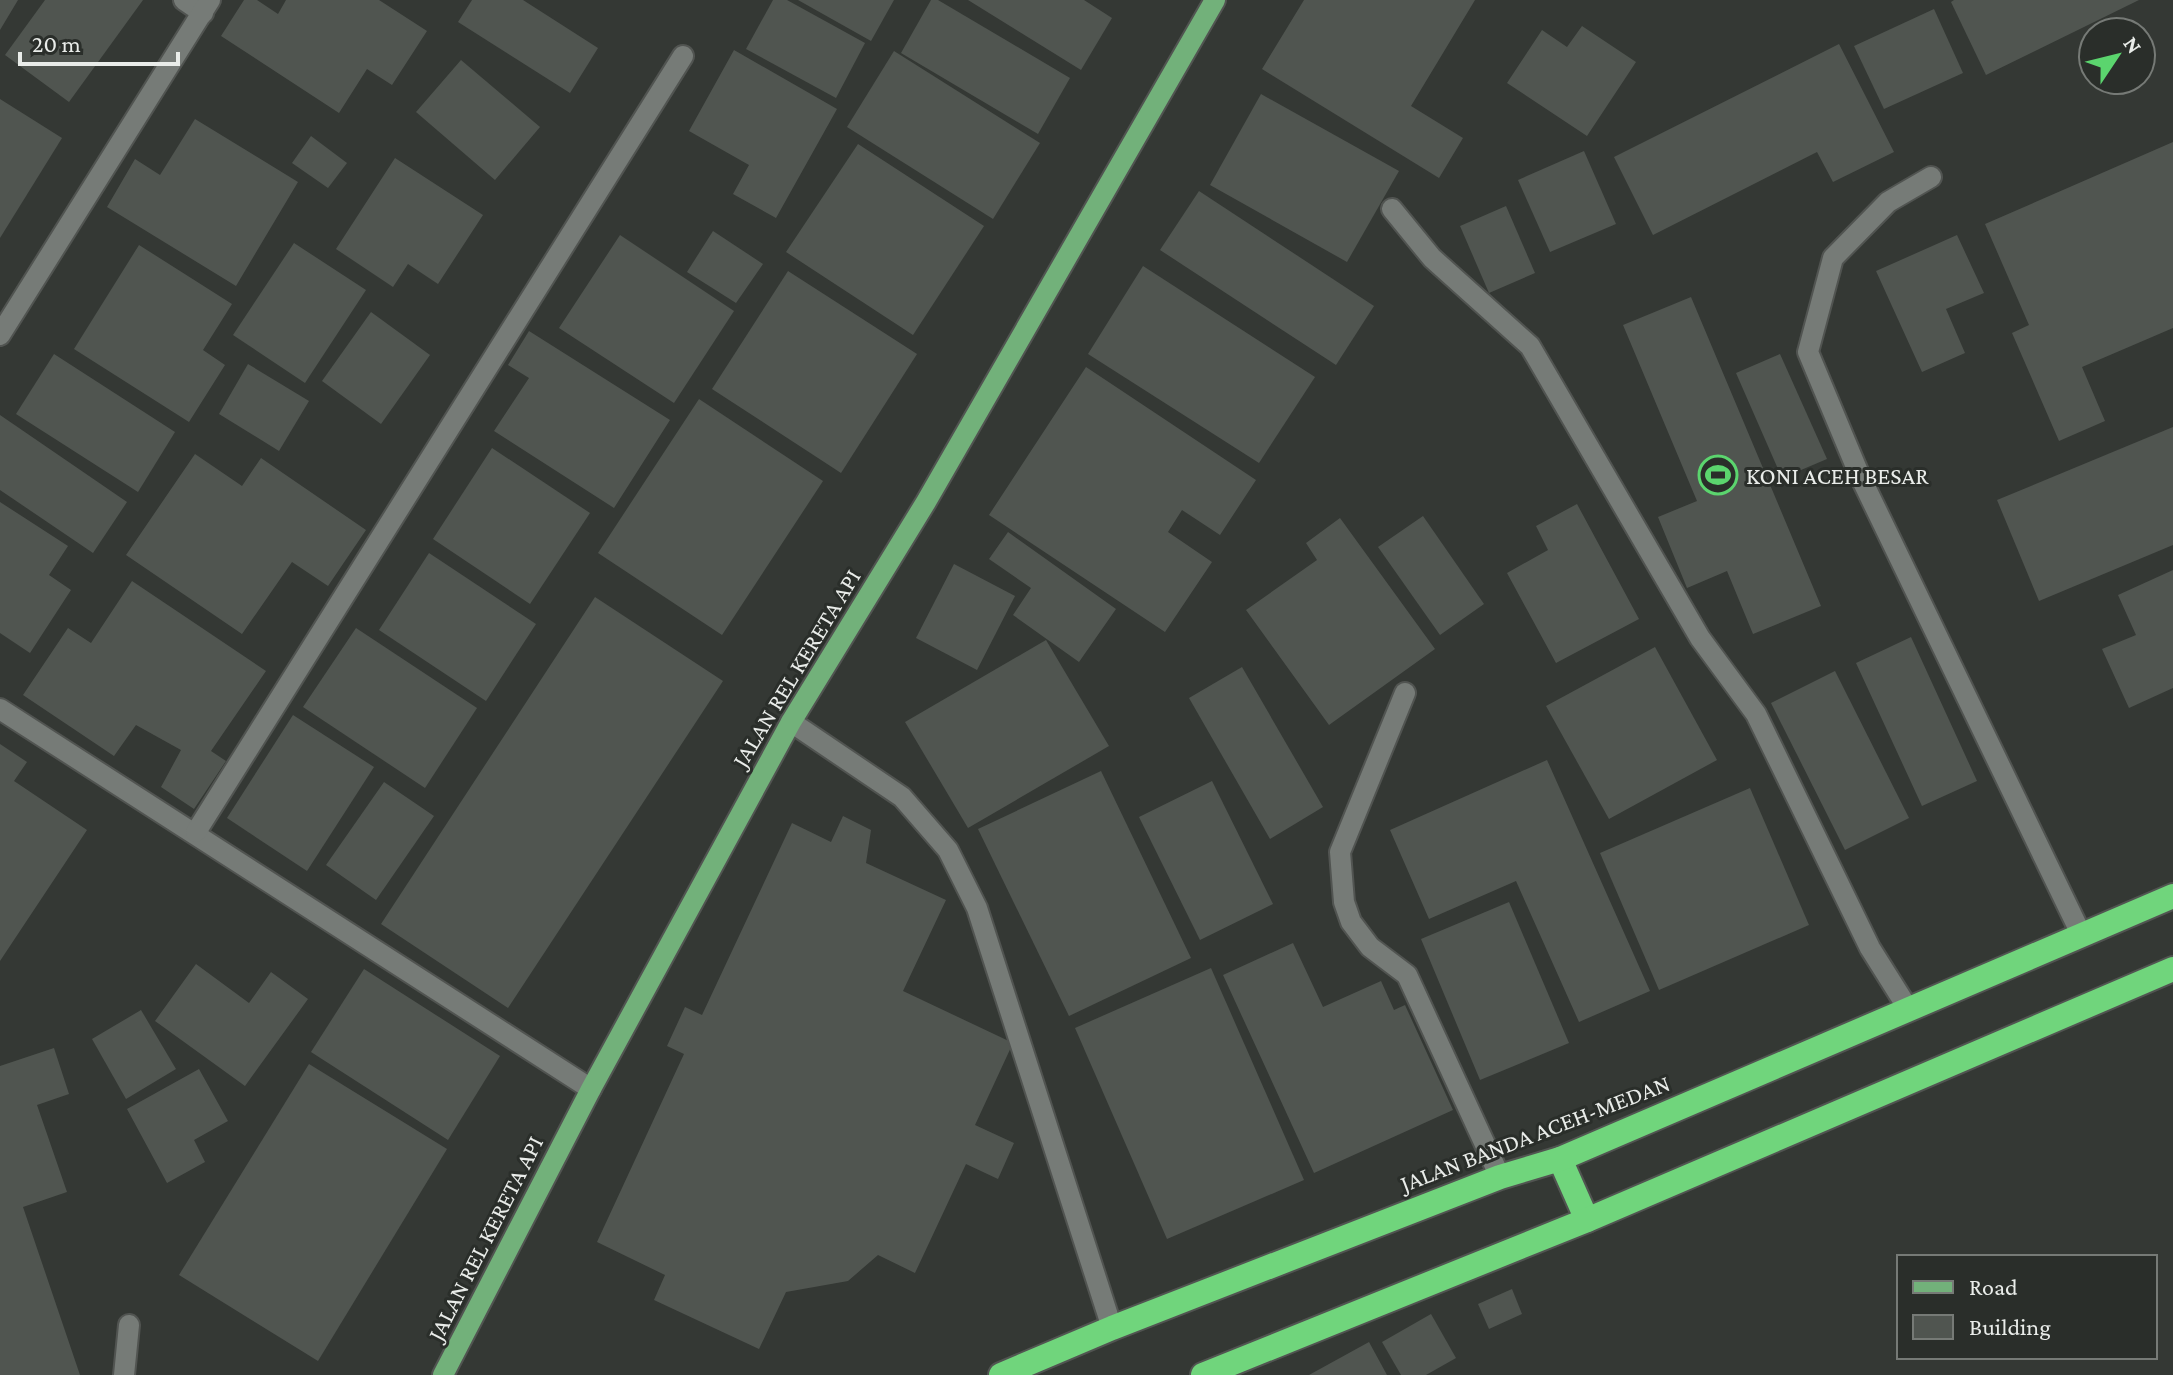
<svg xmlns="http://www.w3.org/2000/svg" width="2173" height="1375" font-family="'Crimson Pro',serif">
  <rect width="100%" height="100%" fill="#343834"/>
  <g fill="#505550">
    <path d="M 0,0 L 18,0 L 0,30 Z"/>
    <path d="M 45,0 L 143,0 L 69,102 L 5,55 Z"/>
    <path d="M 244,0 L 257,0 L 278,14 L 286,0 L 379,0 L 427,31 L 392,85 L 367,69 L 339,113 L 221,36 Z"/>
    <path d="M 472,0 L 523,0 L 598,48 L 570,93 L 458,22 Z"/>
    <path d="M 773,0 L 787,0 L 865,43 L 836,98 L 746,49 Z"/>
    <path d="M 798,0 L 894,0 L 871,41 Z"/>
    <path d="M 931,0 L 938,0 L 1070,78 L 1038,134 L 901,53 Z"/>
    <path d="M 968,0 L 1084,0 L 1112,18 L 1081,70 Z"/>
    <path d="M 1304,0 L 1475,0 L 1411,106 L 1463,138 L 1439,178 L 1262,69 Z"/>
    <path d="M 1954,0 L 2139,0 L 1986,75 L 1951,2 Z"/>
    <path d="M 1934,9 L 1963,73 L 1884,109 L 1854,46 Z"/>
    <path d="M 1582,26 L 1636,62 L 1587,136 L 1507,83 L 1542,30 L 1567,47 Z"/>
    <path d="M 1839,44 L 1894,152 L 1833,182 L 1817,152 L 1653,235 L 1614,157 Z"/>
    <path d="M 734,50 L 837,109 L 776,218 L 733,194 L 749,165 L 689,131 Z"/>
    <path d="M 894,51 L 1040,143 L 993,219 L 847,127 Z"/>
    <path d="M 461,60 L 540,127 L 495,180 L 416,112 Z"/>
    <path d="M 1261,94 L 1399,171 L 1347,262 L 1210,185 Z"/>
    <path d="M 0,99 L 62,138 L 0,238 Z"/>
    <path d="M 195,119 L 298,182 L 236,286 L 107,207 L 135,159 L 160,175 Z"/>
    <path d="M 311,136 L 347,163 L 328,188 L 292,163 Z"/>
    <path d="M 2173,142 L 2173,328 L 2082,367 L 2105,421 L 2059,441 L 2012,333 L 2029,325 L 1985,224 Z"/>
    <path d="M 858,144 L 984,226 L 913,335 L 786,252 Z"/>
    <path d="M 1584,151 L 1616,224 L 1550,252 L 1518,180 Z"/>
    <path d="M 395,158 L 483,215 L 438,284 L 408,264 L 393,287 L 336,249 Z"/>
    <path d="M 1199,191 L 1374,306 L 1336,365 L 1160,250 Z"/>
    <path d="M 1506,206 L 1535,273 L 1489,293 L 1460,226 Z"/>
    <path d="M 713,231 L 763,264 L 736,303 L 687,272 Z"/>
    <path d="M 620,235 L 734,311 L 674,403 L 559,328 Z"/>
    <path d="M 1957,235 L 1984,293 L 1946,309 L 1965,353 L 1922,372 L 1876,271 Z"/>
    <path d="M 294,243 L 366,290 L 305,383 L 233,335 Z"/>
    <path d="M 139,245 L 232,304 L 203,350 L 225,365 L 189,422 L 74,349 Z"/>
    <path d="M 1143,266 L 1315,377 L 1259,463 L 1088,354 Z"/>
    <path d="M 788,271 L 917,354 L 841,473 L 712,389 Z"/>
    <path d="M 1691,297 L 1821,606 L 1753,634 L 1727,571 L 1687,588 L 1658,517 L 1697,501 L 1623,325 Z"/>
    <path d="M 371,312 L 430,355 L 381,424 L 322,381 Z"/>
    <path d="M 529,331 L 670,420 L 614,508 L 494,431 L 529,378 L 508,365 Z"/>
    <path d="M 54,354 L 175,432 L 138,492 L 16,414 Z"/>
    <path d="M 1780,354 L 1827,459 L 1782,478 L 1736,373 Z"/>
    <path d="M 248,364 L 309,401 L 279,451 L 219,414 Z"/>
    <path d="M 1086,367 L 1256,480 L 1220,535 L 1182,510 L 1168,532 L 1212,562 L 1165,632 L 989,515 Z"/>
    <path d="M 699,399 L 823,481 L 722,635 L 598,553 Z"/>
    <path d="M 0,415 L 127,502 L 93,553 L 0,490 Z"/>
    <path d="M 2173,427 L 2173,545 L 2039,601 L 1997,500 Z"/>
    <path d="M 492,448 L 590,513 L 530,604 L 433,539 Z"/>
    <path d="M 195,454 L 242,486 L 261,458 L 366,530 L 328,586 L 292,562 L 242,634 L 126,555 Z"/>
    <path d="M 0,502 L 68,546 L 49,575 L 71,590 L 30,653 L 0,633 Z"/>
    <path d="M 1577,504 L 1639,619 L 1556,663 L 1507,573 L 1548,550 L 1536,526 Z"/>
    <path d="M 1423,516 L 1484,604 L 1440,635 L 1378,547 Z"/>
    <path d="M 1340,518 L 1435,649 L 1329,725 L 1246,610 L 1317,560 L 1306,543 Z"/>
    <path d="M 1008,532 L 1116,609 L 1079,662 L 1013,615 L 1031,588 L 989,559 Z"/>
    <path d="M 429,553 L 536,624 L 486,701 L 379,630 Z"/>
    <path d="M 954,564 L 1015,596 L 977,670 L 916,638 Z"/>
    <path d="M 2173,570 L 2173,688 L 2129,708 L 2102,649 L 2136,635 L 2118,595 Z"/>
    <path d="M 132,581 L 266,671 L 211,751 L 226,761 L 194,809 L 161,787 L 181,750 L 136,725 L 114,756 L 23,695 L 68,628 L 91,643 Z"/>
    <path d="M 595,597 L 723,681 L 508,1008 L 381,924 Z"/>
    <path d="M 356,628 L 477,708 L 425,788 L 303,707 Z"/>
    <path d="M 1911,637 L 1977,781 L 1922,806 L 1856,663 Z"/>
    <path d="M 1046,640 L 1109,746 L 968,828 L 905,722 Z"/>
    <path d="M 1655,647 L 1717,760 L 1609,819 L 1546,706 Z"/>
    <path d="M 1242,667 L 1323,807 L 1270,839 L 1189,698 Z"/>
    <path d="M 1835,671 L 1909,818 L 1845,850 L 1771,703 Z"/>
    <path d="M 293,715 L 374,767 L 307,871 L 227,818 Z"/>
    <path d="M 0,744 L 27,762 L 14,781 L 87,830 L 0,961 Z"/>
    <path d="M 1547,760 L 1650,991 L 1579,1022 L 1516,881 L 1429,919 L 1390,830 Z"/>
    <path d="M 1101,771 L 1191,958 L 1069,1016 L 978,829 Z"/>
    <path d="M 1212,781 L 1273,904 L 1200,940 L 1139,817 Z"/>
    <path d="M 384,782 L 434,816 L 376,900 L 326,865 Z"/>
    <path d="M 1750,788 L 1809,925 L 1659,990 L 1600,853 Z"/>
    <path d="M 843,816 L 871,830 L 866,863 L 946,900 L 903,991 L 1013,1043 L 975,1125 L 1014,1143 L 998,1179 L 966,1164 L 915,1273 L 878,1255 L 848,1281 L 786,1292 L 759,1349 L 654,1300 L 665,1275 L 597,1242 L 684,1054 L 667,1046 L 685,1007 L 702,1015 L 792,823 L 831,842 Z"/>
    <path d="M 1509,902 L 1569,1043 L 1480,1080 L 1421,939 Z"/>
    <path d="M 1293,943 L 1323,1007 L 1381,981 L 1394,1010 L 1405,1005 L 1453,1110 L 1314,1173 L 1223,975 Z"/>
    <path d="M 196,964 L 249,1003 L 271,972 L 308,999 L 245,1086 L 155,1021 Z"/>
    <path d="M 1211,968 L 1304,1180 L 1167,1239 L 1075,1028 Z"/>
    <path d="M 364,969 L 500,1056 L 448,1140 L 311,1052 Z"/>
    <path d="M 141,1010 L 176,1069 L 126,1099 L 92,1039 Z"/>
    <path d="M 54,1048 L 69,1094 L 37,1105 L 67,1192 L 23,1207 L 80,1375 L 0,1375 L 0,1066 Z"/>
    <path d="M 309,1064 L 447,1149 L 318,1361 L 179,1275 Z"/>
    <path d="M 199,1069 L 228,1121 L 194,1140 L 205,1162 L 167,1183 L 127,1109 Z"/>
    <path d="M 1512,1289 L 1522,1314 L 1489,1329 L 1478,1304 Z"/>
    <path d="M 1431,1314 L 1456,1358 L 1426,1375 L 1401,1375 L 1382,1342 Z"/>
    <path d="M 1369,1342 L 1387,1375 L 1309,1375 Z"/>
  </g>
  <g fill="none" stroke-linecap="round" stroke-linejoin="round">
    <g stroke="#515451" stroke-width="24">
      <g id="minor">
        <path d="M 184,0 L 203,13"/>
        <path d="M 1931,177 L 1888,202 L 1833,258 L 1808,352 L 1859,474 L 2082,936"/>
        <path d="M 1392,209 L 1432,258 L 1530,346 L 1700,638 L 1756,714 L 1870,948 L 1907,1007"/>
        <path d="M 0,335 L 210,0"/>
        <path d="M 1405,693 L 1340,852 L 1344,902 L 1351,922 L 1370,947 L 1407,975 L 1500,1177"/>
        <path d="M 0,709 L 591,1089"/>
        <path d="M 791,722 L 902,797 L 948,850 L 977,908 L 1112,1328"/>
        <path d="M 196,832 L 683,56"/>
        <path d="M 124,1375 L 129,1325"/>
      </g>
    </g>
    <g stroke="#515451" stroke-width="24">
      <path id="major" d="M 443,1375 L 591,1089 L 791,722 L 926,502 L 1215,0"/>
    </g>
    <g stroke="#515451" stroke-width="28">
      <g id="highway">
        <path d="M 1560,1159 L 1587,1220"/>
        <path d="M 1001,1375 L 1112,1328 L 1500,1177 L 1560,1159 L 2173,896"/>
        <path d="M 1203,1375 L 1587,1220 L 2173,969"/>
      </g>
    </g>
    <use href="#minor" stroke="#767b77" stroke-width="20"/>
    <use href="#major" stroke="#72b17a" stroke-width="20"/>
    <use href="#highway" stroke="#70d57c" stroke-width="24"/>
  </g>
  <defs>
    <g id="stadium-ring" transform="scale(2)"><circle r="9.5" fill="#2a2e2a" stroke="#5bd56e" stroke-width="1.5"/><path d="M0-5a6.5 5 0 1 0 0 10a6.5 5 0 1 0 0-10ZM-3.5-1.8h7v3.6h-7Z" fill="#5bd56e"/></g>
  </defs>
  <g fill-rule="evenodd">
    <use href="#stadium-ring" x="1718" y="475"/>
  </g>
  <g text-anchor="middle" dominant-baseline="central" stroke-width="6" stroke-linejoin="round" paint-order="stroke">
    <g font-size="24" fill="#e9ece9" stroke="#2a2e2a" text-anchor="start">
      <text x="1746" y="475">KONI ACEH BESAR</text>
    </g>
    <g font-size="24" fill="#e9ece9" stroke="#2a2e2a">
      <text transform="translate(796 668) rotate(-59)">JALAN REL KERETA API</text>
      <text transform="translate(1535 1133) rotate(-21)">JALAN BANDA ACEH-MEDAN</text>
      <text transform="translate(485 1238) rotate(-63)">JALAN REL KERETA API</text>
    </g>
  </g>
  <rect x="1897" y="1255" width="260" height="104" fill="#2a2e2a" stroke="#767a76" stroke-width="2"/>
  <rect x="1913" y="1281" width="40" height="12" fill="#72b17a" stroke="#767a76" stroke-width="2"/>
  <text x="1969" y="1295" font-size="24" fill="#e9ece9">Road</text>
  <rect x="1913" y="1315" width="40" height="24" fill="#505550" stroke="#767a76" stroke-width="2"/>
  <text x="1969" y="1335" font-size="24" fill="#e9ece9">Building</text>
  <g transform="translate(2117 56) rotate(55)"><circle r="38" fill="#2a2e2a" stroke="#767a76" stroke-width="2"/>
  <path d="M0-6L14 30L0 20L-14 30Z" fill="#5bd56e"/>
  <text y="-12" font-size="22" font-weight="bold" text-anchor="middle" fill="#e9ece9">N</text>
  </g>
  <path d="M20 52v12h158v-12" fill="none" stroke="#e9ece9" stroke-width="4"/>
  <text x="32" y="52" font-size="24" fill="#e9ece9" stroke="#2a2e2a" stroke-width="6" paint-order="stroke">20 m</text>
</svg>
